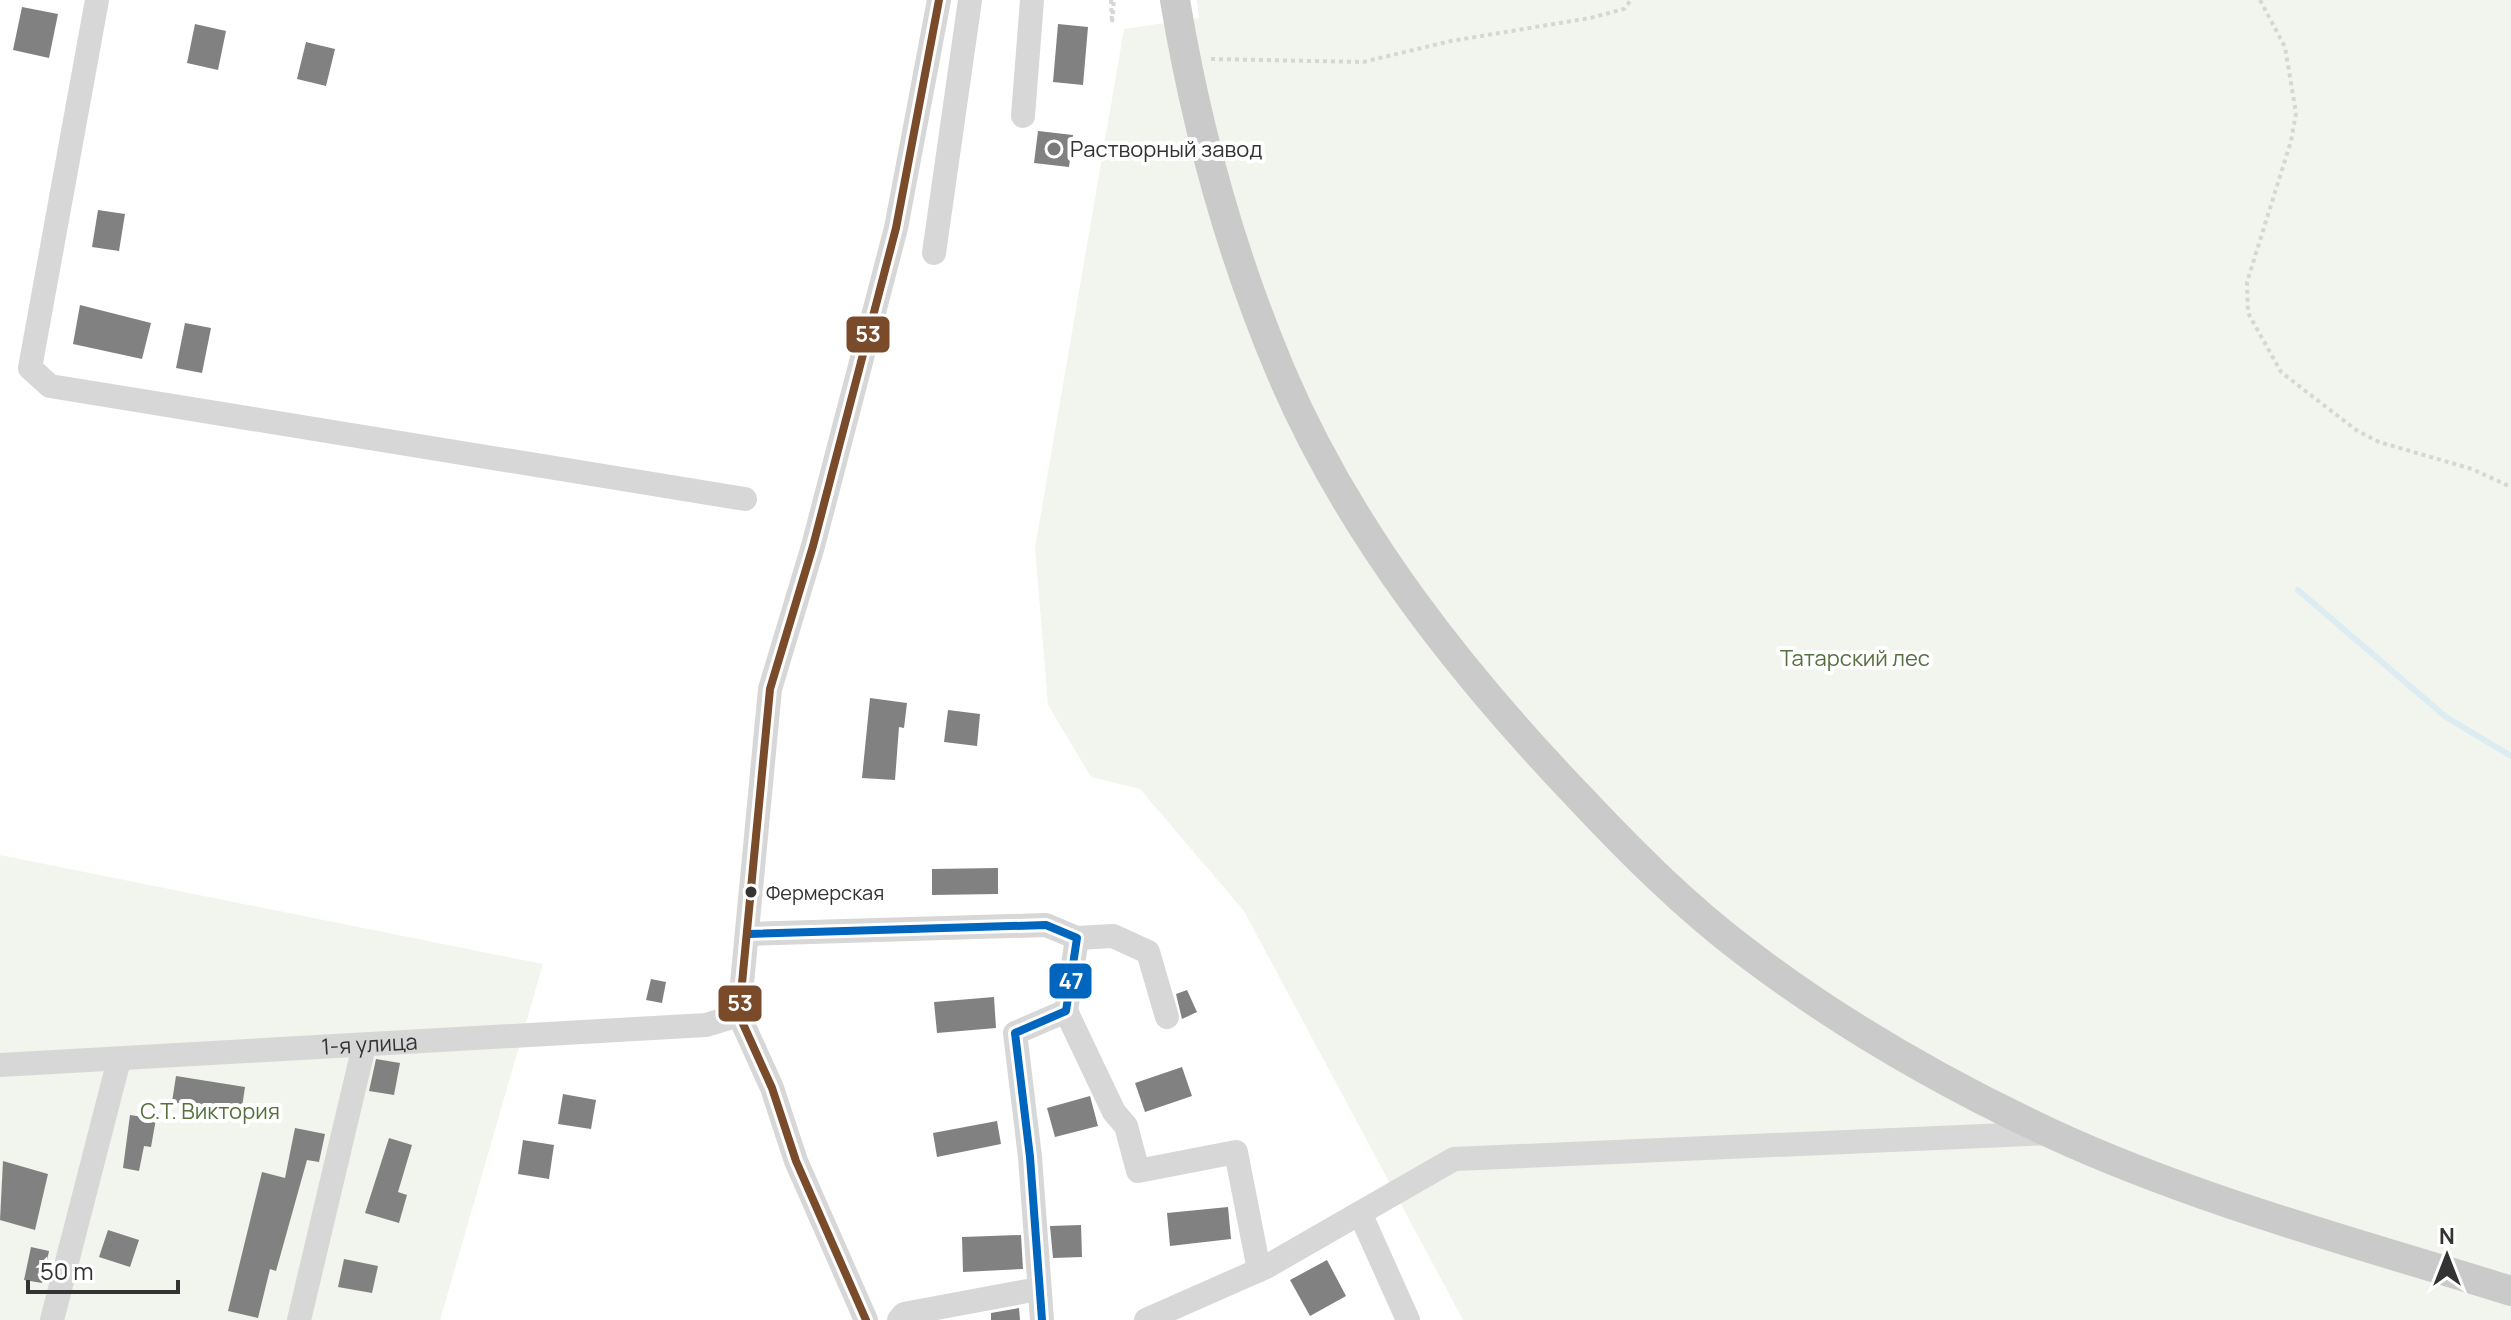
<svg xmlns="http://www.w3.org/2000/svg" width="2511" height="1320" font-family="Manrope,sans-serif">
  <rect width="100%" height="100%" fill="#fff"/>
  <g fill="#f1f5ed">
    <path d="M 1197,0 L 2511,0 L 2511,1320 L 1463,1320 L 1244,911 L 1140,789 L 1091,777 L 1048,705 L 1035,548 L 1124,29 L 1199,18 Z"/>
    <path d="M 0,855 L 543,964 L 440,1320 L 0,1320 Z"/>
  </g>
  <g fill="none" stroke-linecap="round" stroke-linejoin="round">
    <path stroke="#ddebf3" stroke-width="6" d="M 2298,590 L 2446,717 L 2511,756"/>
  </g>
  <g fill="#818181">
    <path d="M 22,7 L 58,14 L 49,58 L 13,50 Z"/>
    <path d="M 195,24 L 226,31 L 218,70 L 187,63 Z"/>
    <path d="M 1058,24 L 1088,27 L 1083,85 L 1053,82 Z"/>
    <path d="M 306,42 L 335,49 L 326,86 L 297,79 Z"/>
    <path d="M 1038,131 L 1073,135 L 1069,167 L 1034,163 Z"/>
    <path d="M 98,210 L 125,214 L 119,251 L 92,247 Z"/>
    <path d="M 80,305 L 151,323 L 142,359 L 73,344 Z"/>
    <path d="M 185,323 L 211,328 L 202,373 L 176,368 Z"/>
    <path d="M 870,698 L 907,703 L 904,728 L 899,727 L 895,780 L 862,778 Z"/>
    <path d="M 948,710 L 980,714 L 977,746 L 944,742 Z"/>
    <path d="M 998,868 L 998,894 L 932,895 L 932,869 Z"/>
    <path d="M 651,979 L 666,982 L 662,1003 L 646,1000 Z"/>
    <path d="M 1187,990 L 1197,1012 L 1182,1019 L 1176,994 Z"/>
    <path d="M 994,997 L 996,1028 L 937,1033 L 934,1002 Z"/>
    <path d="M 376,1059 L 400,1063 L 394,1095 L 369,1091 Z"/>
    <path d="M 1182,1067 L 1192,1096 L 1145,1112 L 1135,1083 Z"/>
    <path d="M 176,1076 L 245,1087 L 241,1114 L 172,1102 Z"/>
    <path d="M 563,1094 L 596,1100 L 591,1129 L 558,1124 Z"/>
    <path d="M 1090,1096 L 1098,1126 L 1055,1137 L 1047,1108 Z"/>
    <path d="M 130,1115 L 156,1119 L 151,1147 L 144,1146 L 139,1171 L 123,1168 Z"/>
    <path d="M 997,1121 L 1001,1144 L 937,1157 L 933,1133 Z"/>
    <path d="M 295,1128 L 325,1134 L 319,1162 L 307,1160 L 276,1271 L 270,1269 L 258,1318 L 228,1311 L 262,1172 L 285,1178 Z"/>
    <path d="M 389,1138 L 412,1145 L 398,1192 L 407,1195 L 399,1223 L 365,1213 Z"/>
    <path d="M 523,1140 L 554,1145 L 549,1179 L 518,1174 Z"/>
    <path d="M 3,1161 L 48,1174 L 35,1230 L 0,1220 Z"/>
    <path d="M 1228,1207 L 1231,1239 L 1170,1246 L 1167,1213 Z"/>
    <path d="M 1081,1225 L 1082,1257 L 1053,1258 L 1050,1226 Z"/>
    <path d="M 108,1230 L 139,1240 L 130,1267 L 99,1257 Z"/>
    <path d="M 1021,1235 L 1023,1269 L 963,1272 L 962,1237 Z"/>
    <path d="M 31,1247 L 49,1251 L 42,1283 L 24,1280 Z"/>
    <path d="M 344,1259 L 378,1266 L 372,1293 L 338,1287 Z"/>
    <path d="M 1327,1260 L 1346,1296 L 1310,1316 L 1290,1280 Z"/>
    <path d="M 1019,1308 L 1020,1320 L 991,1320 L 991,1313 Z"/>
  </g>
  <g fill="none" stroke-linecap="round" stroke-linejoin="round">
    <g stroke="#d6d6d6" stroke-width="4" stroke-dasharray="4 4" stroke-linecap="butt">
      <path d="M 1111,0 L 1112,23 L 1114,0"/>
      <path d="M 2260,0 L 2285,47 L 2296,113 L 2291,141 L 2247,282 L 2248,313 L 2281,372 L 2356,430 L 2379,442 L 2472,469 L 2511,487"/>
      <path d="M 1211,59 L 1363,62 L 1451,41 L 1590,18 L 1624,9 L 1631,0"/>
    </g>
    <g stroke="#d7d7d7" stroke-width="24">
      <path d="M 97,0 L 30,368 L 50,386 L 745,499"/>
      <path d="M 1023,116 L 1032,0"/>
      <path d="M 934,253 L 970,0"/>
      <path d="M 749,934 L 1046,925 L 1077,938 L 1066,1011 L 1015,1033 L 1030,1157 L 1042,1320"/>
      <path d="M 1077,938 L 1113,936 L 1148,952 L 1167,1017"/>
      <path d="M 1066,1011 L 1114,1112 L 1126,1126 L 1138,1171 L 1236,1152 L 1259,1270"/>
      <path id="s1" d="M 0,1065 L 706,1025 L 739,1015"/>
      <path d="M 1360,1213 L 1408,1320"/>
      <path d="M 52,1320 L 119,1060"/>
      <path d="M 299,1320 L 364,1046"/>
      <path d="M 866,1320 L 796,1161 L 772,1088 L 739,1015 L 770,689 L 813,546 L 896,228 L 939,0"/>
      <path d="M 899,1320 L 904,1314 L 1038,1289"/>
      <path d="M 1146,1320 L 1266,1267 L 1454,1159 L 2051,1133"/>
    </g>
    <path stroke="#cacaca" stroke-width="30" d="M 1175,0 C 1196,126 1231,254 1281,372 C 1350,534 1462,675 1583,801 C 1633,854 1685,906 1743,950 C 1837,1022 1943,1083 2050,1133 C 2197,1201 2357,1243 2511,1291"/>
    <g stroke="#fff" stroke-width="14">
      <path id="bus-1" d="M 749,934 L 1046,925 L 1077,938 L 1066,1011 L 1015,1033 L 1030,1157 L 1042,1320"/>
    </g>
    <g stroke="#fff" stroke-width="14">
      <path id="bus-2" d="M 866,1320 L 796,1161 L 772,1088 L 739,1015 L 770,689 L 813,546 L 896,228 L 939,0"/>
    </g>
    <use href="#bus-1" stroke="#0065bd" stroke-width="8"/>
    <use href="#bus-2" stroke="#7a4b2a" stroke-width="8"/>
  </g>
  <circle fill="#7a7a7a" stroke="#fff" stroke-width="3" cx="1054" cy="149" r="8"/>
  <circle fill="#333" stroke="#fff" stroke-width="3" cx="751" cy="892" r="7"/>
  <g text-anchor="middle" dominant-baseline="central" stroke-width="8" stroke-linejoin="round" paint-order="stroke">
    <g font-size="20" fill="#333" stroke="#fff" text-anchor="start">
      <text x="766" y="892">Фермерская</text>
    </g>
    <g font-size="22" fill="#333" stroke="#fff" text-anchor="start">
      <text x="1070" y="149">Растворный завод</text>
    </g>
    <g font-size="22" fill="#56703f" stroke="#fff">
      <text x="1855" y="658">Татарский лес</text>
      <text x="210" y="1111">С.Т. Виктория</text>
    </g>
    <g font-size="22" fill="#333" stroke="#fff">
      <text stroke="none"><textPath href="#s1" startOffset="370">1-я улица</textPath></text>
    </g>
  </g>
  <g stroke="#fff" stroke-width="3">
    <rect x="845" y="315" width="46" height="39" rx="8" fill="#7a4b2a"/>
    <rect x="1048" y="962" width="45" height="38" rx="8" fill="#0065bd"/>
    <rect x="717" y="984" width="46" height="39" rx="8" fill="#7a4b2a"/>
  </g>
  <g font-size="22" text-anchor="middle" font-weight="bold" fill="#fff">
    <text x="868" y="342">53</text>
    <text x="1071" y="989">47</text>
    <text x="740" y="1011">53</text>
  </g>
  <g transform="translate(2447 1256)" stroke="#ffffff" stroke-width="6" paint-order="stroke">
  <path d="M0-6L14 30L0 20L-14 30Z" fill="#333333"/>
  <text y="-12" font-size="22" font-weight="bold" text-anchor="middle" fill="#333333">N</text>
  </g>
  <path d="M28 1280v12h150v-12" fill="none" stroke="#333333" stroke-width="4"/>
  <text x="40" y="1280" font-size="24" fill="#333333" stroke="#ffffff" stroke-width="6" paint-order="stroke">50 m</text>
</svg>
